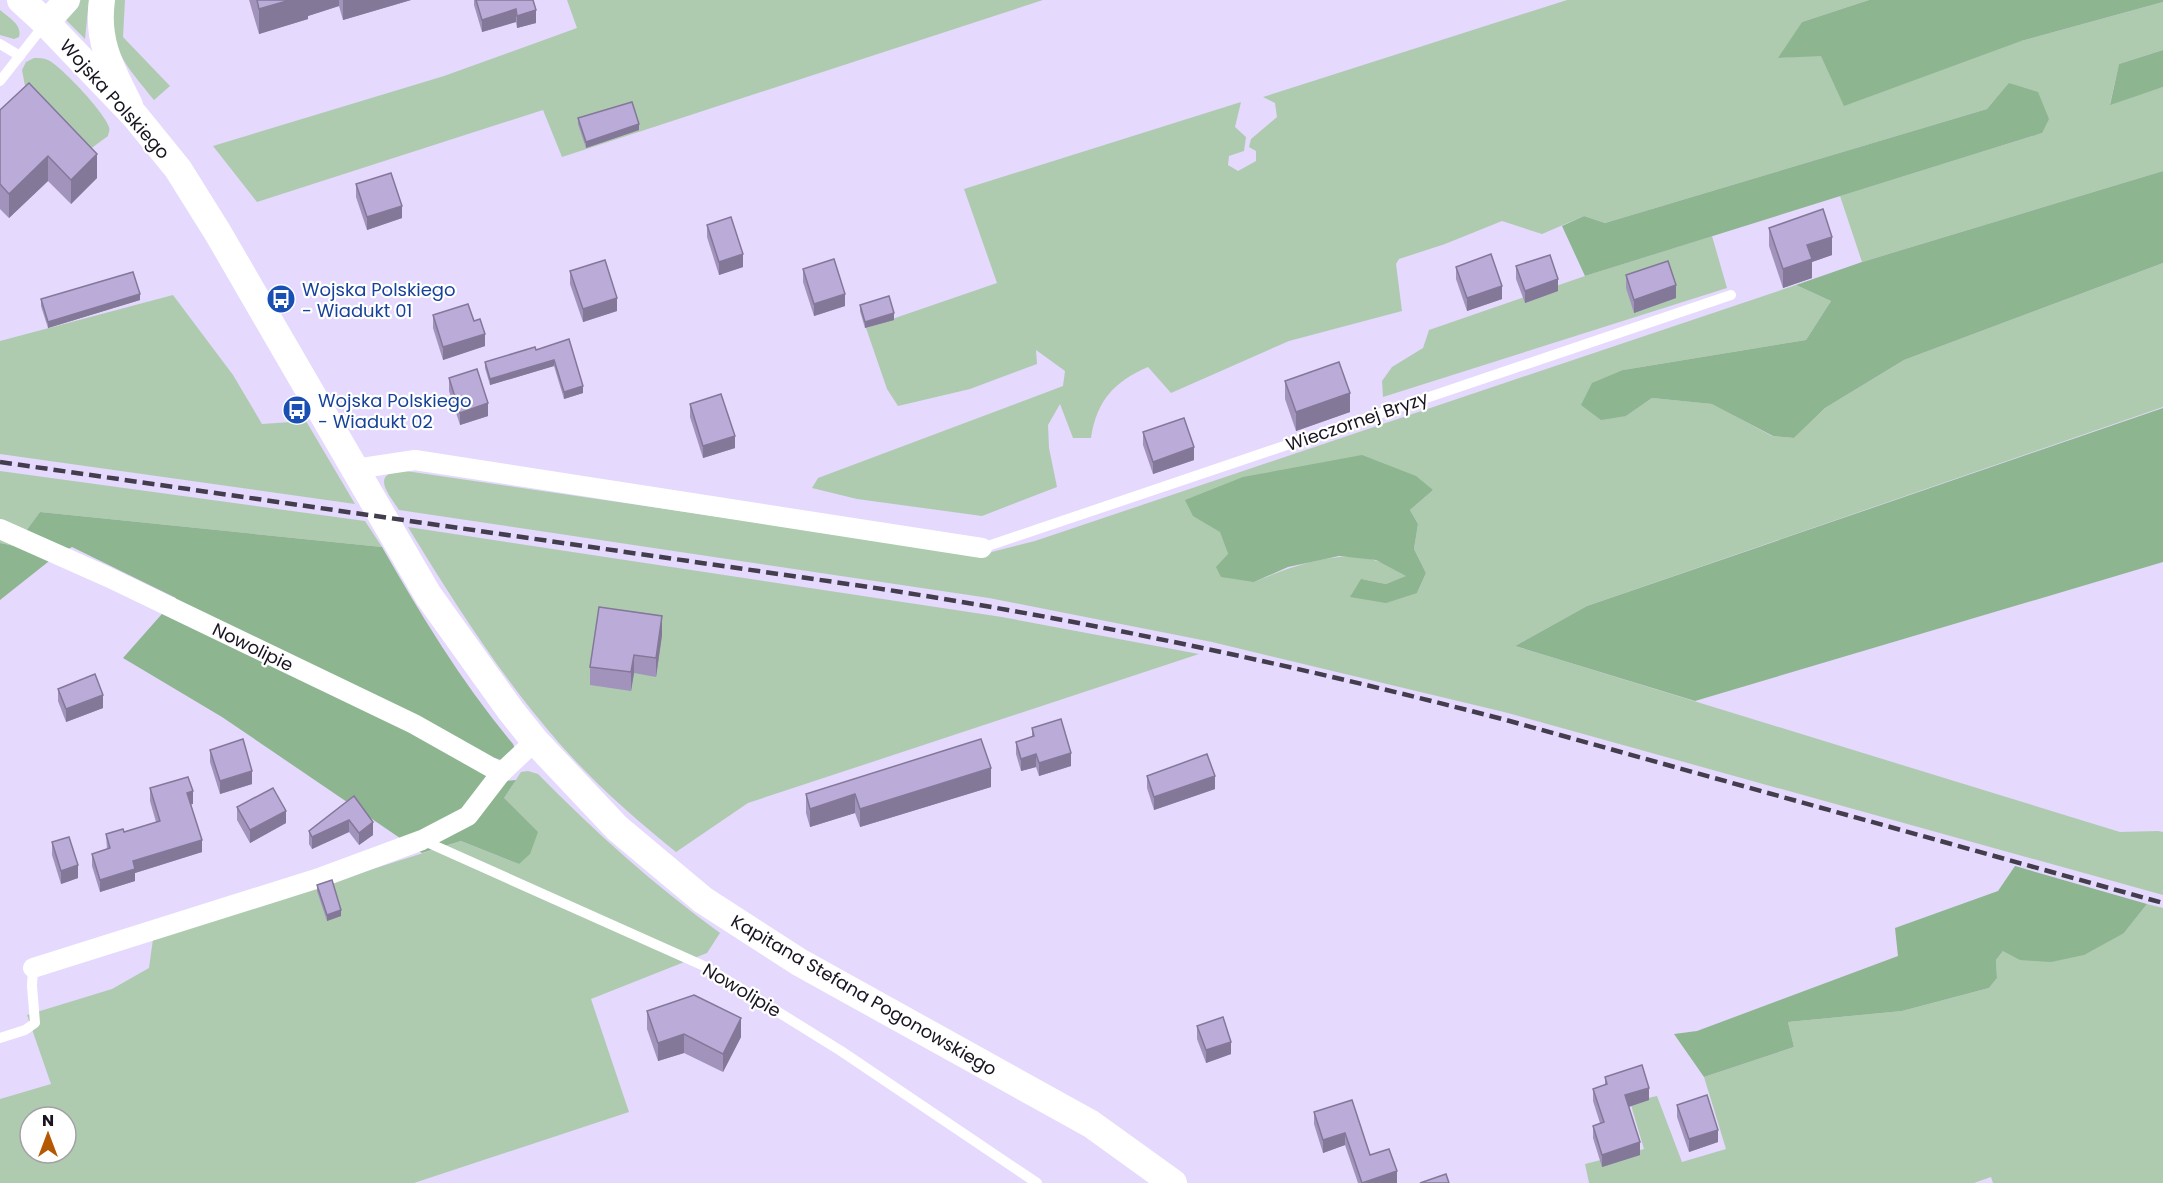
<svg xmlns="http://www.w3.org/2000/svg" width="2163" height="1183" font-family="Poppins,sans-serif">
  <rect width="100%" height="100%" fill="#e5d9fd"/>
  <g fill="#aecbb0" fill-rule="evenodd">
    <path d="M 81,0 L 89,0 L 85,39 L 63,17 Z"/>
    <path d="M 114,0 L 125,0 L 123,37 L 170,86 L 154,100 C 126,65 107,48 114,0 Z"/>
    <path d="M 567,0 L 1043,0 L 562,157 L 543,110 L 257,202 L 213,146 L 444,76 L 577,28 Z"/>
    <path d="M 1567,0 L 1869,0 L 1802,22 L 1779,58 L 2021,41 L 2163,2 L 2163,50 L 2119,64 L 2110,104 L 2163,87 L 2163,171 L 1862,262 L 1840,196 L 2042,133 L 2010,83 L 1987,109 L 1605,223 L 1584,216 L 1542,234 L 1502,221 L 1445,244 L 1399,259 L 1396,264 L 1402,311 L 1289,341 L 1171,393 L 1148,367 C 1114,382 1097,400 1091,438 L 1073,438 L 1060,404 L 1048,425 L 1049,448 L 1057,487 L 982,516 L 857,499 L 812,488 L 818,478 L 1063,386 L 1065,371 L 1036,350 L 1037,364 L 970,389 L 898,406 L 887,389 L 866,328 L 997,283 L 964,189 L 1241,102 L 1235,127 L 1246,137 L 1244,151 L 1229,156 L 1228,165 L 1238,171 L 1256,161 L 1256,151 L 1249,147 L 1251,139 L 1277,117 L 1275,103 L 1263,97 Z"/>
    <path d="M 0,10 C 8,17 23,25 19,37 L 14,39 L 0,35 Z"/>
    <path d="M 34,58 C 39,58 43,58 48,60 C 61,66 105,113 109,127 C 110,131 109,131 108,136 L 78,158 L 29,107 L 22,70 L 26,62 Z"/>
    <path d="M 1712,236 L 1727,288 L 1383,397 L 1382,381 L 1392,367 L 1423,348 L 1429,330 L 1585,276 Z"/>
    <path d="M 2163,263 L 2163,407 L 1587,606 L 1515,646 L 2120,832 L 2158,831 L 2163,832 L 2163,895 L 1504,712 L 1212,642 L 989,598 L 399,510 C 389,494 371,476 399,470 L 980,555 L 1035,541 L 1796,285 L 1831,301 L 1806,340 L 1623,370 L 1626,416 L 1652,398 L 1713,404 L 1772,436 L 1794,438 L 1825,408 L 1904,360 ZM 1433,490 L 1410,510 L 1418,524 L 1414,549 L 1426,573 L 1417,593 L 1361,579 L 1386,584 L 1407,576 C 1397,571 1387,564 1377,561 C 1341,547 1287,568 1254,582 L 1228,554 L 1220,531 Z"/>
    <path d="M 173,295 L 233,375 L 262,424 L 306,421 L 355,504 L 0,454 L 0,341 Z"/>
    <path d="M 0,471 L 365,521 L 382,547 L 40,512 L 15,546 L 0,543 Z"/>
    <path d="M 408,527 L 1002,617 L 1199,654 L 748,803 L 676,852 C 635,819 594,783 559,743 C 502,678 453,601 408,527 Z"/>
    <path d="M 528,771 L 538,774 C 595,832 654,885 720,933 L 707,953 L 591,999 L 629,1112 L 414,1183 L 0,1183 L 0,1099 L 51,1084 L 27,1015 L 112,989 L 149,968 L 153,939 L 461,841 L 519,864 L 504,798 L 521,772 ZM 30,1117 L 66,1117 L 66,1153 L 30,1153 Z"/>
    <path d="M 2147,904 L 2163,908 L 2163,1183 L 1993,1183 L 1991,1177 L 1974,1183 L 1589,1183 L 1585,1164 L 1644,1149 L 1630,1102 L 1657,1096 L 1682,1162 L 1726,1149 L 1704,1077 L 1794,1047 L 1788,1022 L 1902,1011 L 1989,988 L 1997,978 L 1996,960 L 2003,951 L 2124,933 Z"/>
  </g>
  <g fill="#8db590">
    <path d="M 1869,0 L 2163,0 L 2163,2 L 2021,41 L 1844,106 L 1821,56 L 1778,58 L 1802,22 Z"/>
    <path d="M 2163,50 L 2163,87 L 2110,105 L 2119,64 Z"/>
    <path d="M 2009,83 L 2038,92 L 2049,119 L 2042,133 L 1585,276 L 1562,226 L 1584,216 L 1605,223 L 1987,109 Z"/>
    <path d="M 2163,171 L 2163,263 L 1904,360 L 1825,408 L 1794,438 L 1773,436 L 1712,404 L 1652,398 L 1626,416 L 1601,420 L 1581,405 L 1592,383 L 1623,370 L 1806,340 L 1831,301 L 1796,285 L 1862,262 Z"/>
    <path d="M 2163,408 L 2163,562 L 1695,701 L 1515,646 L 1587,606 Z"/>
    <path d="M 1362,455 L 1416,476 L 1433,490 L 1410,510 L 1418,524 L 1414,549 L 1426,573 L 1417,593 L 1386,603 L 1350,597 L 1361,579 L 1386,584 L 1406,576 L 1376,560 L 1339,556 L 1288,567 L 1254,582 L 1221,577 L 1216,567 L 1228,554 L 1220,532 L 1193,516 L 1185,500 L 1243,477 Z"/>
    <path d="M 40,512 L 382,547 C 421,615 462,683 513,744 L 515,749 L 501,760 L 495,758 L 483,771 L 504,781 L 516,780 L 504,798 L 538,832 L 530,854 L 519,864 L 461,841 L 422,853 L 222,717 L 123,658 L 176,598 L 72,547 L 53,558 L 0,600 L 0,543 L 15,546 Z"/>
    <path d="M 2015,866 L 2147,904 L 2124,933 L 2084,955 L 2051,962 L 2020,960 L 2003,951 L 1996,960 L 1997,978 L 1989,988 L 1902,1011 L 1788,1022 L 1794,1047 L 1704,1077 L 1674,1034 L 1697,1031 L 1898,956 L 1895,928 L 1998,891 Z"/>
  </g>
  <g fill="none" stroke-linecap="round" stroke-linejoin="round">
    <g stroke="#fff" stroke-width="10">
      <path d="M 0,44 L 20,56"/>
      <path d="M 0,81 L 44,25"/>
      <path d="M 982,548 L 1731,295"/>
      <path d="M 422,840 L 704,966 L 841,1051 L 1037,1183"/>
      <path d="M 0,1038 L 25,1030 L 35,1023 L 32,986 L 33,968"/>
    </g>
    <g stroke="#fff" stroke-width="20">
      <path d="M 355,469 L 415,460 L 982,548"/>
      <path d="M 0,529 L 108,577 L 414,724 L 501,773"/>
      <path d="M 33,968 L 322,877 L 422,840 L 468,816 L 501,773 L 535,741"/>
    </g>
    <g stroke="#fff" stroke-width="26">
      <path d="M 102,0 C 96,42 112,69 130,105"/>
      <path d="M 46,23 L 67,0"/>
    </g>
    <path stroke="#fff" stroke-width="28" d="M 21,0 L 46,23 L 135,116 L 178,169 L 218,233 L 428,595 L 511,711 L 535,741 L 617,828 L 703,900 L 799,962 L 1091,1124 L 1173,1183"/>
    <path stroke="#433d4d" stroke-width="4.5" stroke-dasharray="12 6" stroke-linecap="butt" d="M 0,462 L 869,587 C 1085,620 1295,665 1506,720 L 2163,903"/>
  </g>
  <g fill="#a193bb">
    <path d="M 249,0 L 411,0 L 343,20 L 339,6 L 308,16 L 308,19 L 259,34 Z"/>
    <path d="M 474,0 L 533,0 L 536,23 L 517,28 L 516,22 L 482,32 L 474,5 Z"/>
    <path d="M 0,110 L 97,178 L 71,204 L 48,181 L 9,218 L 0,209 Z"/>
    <path d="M 578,118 L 639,130 L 586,148 L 578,124 Z"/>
    <path d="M 356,184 L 402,218 L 367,230 L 356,197 Z"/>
    <path d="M 707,225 L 743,267 L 719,275 L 707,237 Z"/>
    <path d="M 1769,228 L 1832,255 L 1812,262 L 1812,278 L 1783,288 L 1769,246 Z"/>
    <path d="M 1516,266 L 1558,291 L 1525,303 L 1516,279 Z"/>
    <path d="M 1456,267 L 1502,299 L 1467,311 L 1456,279 Z"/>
    <path d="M 803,269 L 845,306 L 814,316 L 803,282 Z"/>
    <path d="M 570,271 L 617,311 L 583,322 L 570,284 Z"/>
    <path d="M 1626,275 L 1676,298 L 1634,313 L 1626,288 Z"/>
    <path d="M 41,299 L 140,300 L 48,328 L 41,306 Z"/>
    <path d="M 860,305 L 894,320 L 865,328 L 860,311 Z"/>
    <path d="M 433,315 L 474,321 L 485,346 L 443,360 L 433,328 Z"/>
    <path d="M 569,339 L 583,393 L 564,399 L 554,366 L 490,385 L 485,368 L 485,362 L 536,350 Z"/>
    <path d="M 449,378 L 488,416 L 460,425 L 449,391 Z"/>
    <path d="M 1285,381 L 1350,412 L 1296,431 L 1285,399 Z"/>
    <path d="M 690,404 L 735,448 L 703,458 L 690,417 Z"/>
    <path d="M 1143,432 L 1194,460 L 1153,474 L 1143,445 Z"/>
    <path d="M 662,635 L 656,677 L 634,673 L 631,691 L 590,685 L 590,667 Z"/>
    <path d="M 58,689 L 103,708 L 66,722 L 58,701 Z"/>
    <path d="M 1032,728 L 1071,766 L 1039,776 L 1036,767 L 1021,771 L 1016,754 L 1016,742 L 1032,737 Z"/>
    <path d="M 210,750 L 252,784 L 220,794 L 210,762 Z"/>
    <path d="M 1147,776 L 1215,789 L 1154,810 L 1147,788 Z"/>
    <path d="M 991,787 L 860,827 L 855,813 L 810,827 L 806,813 L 806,794 Z"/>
    <path d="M 150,788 L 193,804 L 191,804 L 202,852 L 135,873 L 135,881 L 100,892 L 92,866 L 92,854 L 107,849 L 106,834 L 124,832 L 156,822 L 150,801 Z"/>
    <path d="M 354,796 L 373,835 L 359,845 L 349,832 L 312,849 L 309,844 L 309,831 Z"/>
    <path d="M 237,807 L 286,823 L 250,843 L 237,820 Z"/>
    <path d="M 52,842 L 78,878 L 61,884 L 52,855 Z"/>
    <path d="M 317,885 L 341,916 L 327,921 L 317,891 Z"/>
    <path d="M 647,1011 L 741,1037 L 723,1072 L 684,1053 L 658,1061 L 647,1029 Z"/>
    <path d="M 1197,1026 L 1231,1054 L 1206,1063 L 1197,1039 Z"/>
    <path d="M 1605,1077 L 1649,1100 L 1629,1107 L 1640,1155 L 1602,1167 L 1593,1138 L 1593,1126 L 1600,1123 L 1593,1101 L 1593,1089 L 1605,1085 Z"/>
    <path d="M 1352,1100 L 1370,1155 L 1397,1183 L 1358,1183 L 1345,1145 L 1323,1153 L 1314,1124 L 1314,1112 Z"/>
    <path d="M 1677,1105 L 1718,1142 L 1689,1152 L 1677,1117 Z"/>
  </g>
  <g fill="#837898">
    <path d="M 290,0 L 339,0 L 339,6 L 308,16 L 308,19 L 259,34 L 259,9 Z"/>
    <path d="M 343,0 L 411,0 L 343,20 Z"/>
    <path d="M 516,9 L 516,22 L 482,32 L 482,20 Z"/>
    <path d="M 536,10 L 536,23 L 517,28 L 517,16 Z"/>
    <path d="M 639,124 L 639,130 L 586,148 L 586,142 Z"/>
    <path d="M 97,154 L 97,178 L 71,204 L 71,180 Z"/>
    <path d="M 48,156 L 48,181 L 9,218 L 9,194 Z"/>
    <path d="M 402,206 L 402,218 L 367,230 L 367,217 Z"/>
    <path d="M 1832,237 L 1832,255 L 1812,262 L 1812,278 L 1783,288 L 1783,269 L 1807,245 Z"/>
    <path d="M 743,254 L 743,267 L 719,275 L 719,262 Z"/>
    <path d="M 1558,279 L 1558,291 L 1525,303 L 1525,291 Z"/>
    <path d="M 1676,285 L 1676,298 L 1634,313 L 1634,300 Z"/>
    <path d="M 1502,286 L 1502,299 L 1467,311 L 1467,298 Z"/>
    <path d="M 140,294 L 140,300 L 48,328 L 48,322 Z"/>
    <path d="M 845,294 L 845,306 L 814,316 L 814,304 Z"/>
    <path d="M 617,298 L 617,311 L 583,322 L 583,309 Z"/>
    <path d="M 894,313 L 894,320 L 865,328 L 865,322 Z"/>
    <path d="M 485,334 L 485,346 L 443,360 L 443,347 Z"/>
    <path d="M 554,360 L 554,366 L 490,385 L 490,379 Z"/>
    <path d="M 583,386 L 583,393 L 564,399 L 564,392 Z"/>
    <path d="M 1350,393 L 1350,412 L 1296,431 L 1296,412 Z"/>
    <path d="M 488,403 L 488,416 L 460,425 L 460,413 Z"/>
    <path d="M 735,436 L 735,448 L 703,458 L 703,446 Z"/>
    <path d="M 1194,447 L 1194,460 L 1153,474 L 1153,462 Z"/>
    <path d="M 662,616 L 662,635 L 656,677 L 656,658 Z"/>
    <path d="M 634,655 L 634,673 L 631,691 L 631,672 Z"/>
    <path d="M 103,695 L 103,708 L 66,722 L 66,709 Z"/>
    <path d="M 1071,753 L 1071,766 L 1039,776 L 1039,763 Z"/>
    <path d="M 1036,754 L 1036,767 L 1021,771 L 1021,759 Z"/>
    <path d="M 991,768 L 991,787 L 860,827 L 860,809 Z"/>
    <path d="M 252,771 L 252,784 L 220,794 L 220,781 Z"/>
    <path d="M 1215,776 L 1215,789 L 1154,810 L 1154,797 Z"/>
    <path d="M 193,791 L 193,804 L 187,805 L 187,793 Z"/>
    <path d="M 855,794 L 855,813 L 810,827 L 810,809 Z"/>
    <path d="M 286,811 L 286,823 L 250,843 L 250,830 Z"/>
    <path d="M 349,820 L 349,832 L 312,849 L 312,837 Z"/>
    <path d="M 373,822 L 373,835 L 359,845 L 359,833 Z"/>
    <path d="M 202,840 L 202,852 L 135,873 L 135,881 L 100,892 L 100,880 L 133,861 Z"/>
    <path d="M 78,865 L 78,878 L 61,884 L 61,871 Z"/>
    <path d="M 341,910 L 341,916 L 327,921 L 327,915 Z"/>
    <path d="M 741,1018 L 741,1037 L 723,1072 L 723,1054 Z"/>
    <path d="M 684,1034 L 684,1053 L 658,1061 L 658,1043 Z"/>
    <path d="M 1231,1042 L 1231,1054 L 1206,1063 L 1206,1050 Z"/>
    <path d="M 1649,1088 L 1649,1100 L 1625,1108 L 1625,1095 Z"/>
    <path d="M 1718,1130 L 1718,1142 L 1689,1152 L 1689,1139 Z"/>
    <path d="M 1345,1133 L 1345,1145 L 1323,1153 L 1323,1140 Z"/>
    <path d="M 1640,1142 L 1640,1155 L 1602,1167 L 1602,1155 Z"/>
    <path d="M 1397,1171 L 1397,1183 L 1362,1183 Z"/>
  </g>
  <g fill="#bbabd9" stroke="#837898" stroke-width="1.5">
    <path d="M 257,0 L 290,0 L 259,9 Z"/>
    <path d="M 476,0 L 533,0 L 536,10 L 517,16 L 516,9 L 482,20 Z"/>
    <path d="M 29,83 L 97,154 L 71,180 L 48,156 L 9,194 L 0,184 L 0,110 Z"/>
    <path d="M 632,102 L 639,124 L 586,142 L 578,118 Z"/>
    <path d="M 391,173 L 402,206 L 367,217 L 356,184 Z"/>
    <path d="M 1823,209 L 1832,237 L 1807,245 L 1812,259 L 1783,269 L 1769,228 Z"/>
    <path d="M 731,217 L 743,254 L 719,262 L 707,225 Z"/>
    <path d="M 1491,254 L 1502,286 L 1467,298 L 1456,267 Z"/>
    <path d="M 1550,255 L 1558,279 L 1525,291 L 1516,266 Z"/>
    <path d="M 834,259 L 845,294 L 814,304 L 803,269 Z"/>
    <path d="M 605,260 L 617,298 L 583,309 L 570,271 Z"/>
    <path d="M 1668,261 L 1676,285 L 1634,300 L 1626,275 Z"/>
    <path d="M 133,272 L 140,294 L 48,322 L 41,299 Z"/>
    <path d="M 889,296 L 894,313 L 865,322 L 860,305 Z"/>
    <path d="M 468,304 L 474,321 L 480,319 L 485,334 L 443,347 L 433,315 Z"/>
    <path d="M 569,339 L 583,386 L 564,392 L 554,360 L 490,379 L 485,362 L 535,347 L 536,350 Z"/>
    <path d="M 1339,362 L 1350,393 L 1296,412 L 1285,381 Z"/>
    <path d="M 477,369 L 488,403 L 460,413 L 449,378 Z"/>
    <path d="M 721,394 L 735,436 L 703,446 L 690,404 Z"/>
    <path d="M 1184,418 L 1194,447 L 1153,462 L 1143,432 Z"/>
    <path d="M 599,607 L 662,616 L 656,658 L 634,655 L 631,672 L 590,667 Z"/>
    <path d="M 95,674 L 103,695 L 66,709 L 58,689 Z"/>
    <path d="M 1061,719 L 1071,753 L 1039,763 L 1036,754 L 1021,759 L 1016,742 L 1034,736 L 1032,728 Z"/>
    <path d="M 243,739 L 252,771 L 220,781 L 210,750 Z"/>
    <path d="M 981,739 L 991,768 L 860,809 L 855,794 L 810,809 L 806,794 Z"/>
    <path d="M 1207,754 L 1215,776 L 1154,797 L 1147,776 Z"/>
    <path d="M 188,777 L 193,791 L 187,793 L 202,840 L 133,861 L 135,869 L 100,880 L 92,854 L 110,848 L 106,834 L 123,829 L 124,832 L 160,821 L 150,788 Z"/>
    <path d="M 273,788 L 286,811 L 250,830 L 237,807 Z"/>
    <path d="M 354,796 L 373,822 L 359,833 L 349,820 L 312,837 L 309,831 Z"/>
    <path d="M 69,837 L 78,865 L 61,871 L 52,842 Z"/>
    <path d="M 332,880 L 341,910 L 327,915 L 317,885 Z"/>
    <path d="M 694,995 L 741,1018 L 723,1054 L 684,1034 L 658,1043 L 647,1011 Z"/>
    <path d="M 1223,1017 L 1231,1042 L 1206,1050 L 1197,1026 Z"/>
    <path d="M 1642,1065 L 1649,1088 L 1625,1095 L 1640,1142 L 1602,1155 L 1593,1126 L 1604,1122 L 1593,1089 L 1607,1084 L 1605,1077 Z"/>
    <path d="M 1707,1095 L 1718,1130 L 1689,1139 L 1677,1105 Z"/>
    <path d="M 1352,1100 L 1370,1155 L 1389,1149 L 1397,1171 L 1362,1183 L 1345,1133 L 1323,1140 L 1314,1112 Z"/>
    <path d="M 1446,1174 L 1449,1183 L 1420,1183 Z"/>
  </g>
  <defs>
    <g id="bus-disc" transform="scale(1.5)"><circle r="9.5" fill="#1a4fb4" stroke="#fff"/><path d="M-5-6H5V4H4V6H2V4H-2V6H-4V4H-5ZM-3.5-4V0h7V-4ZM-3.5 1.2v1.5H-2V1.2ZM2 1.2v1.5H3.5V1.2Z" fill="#fff"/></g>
  </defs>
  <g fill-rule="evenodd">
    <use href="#bus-disc" x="281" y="299"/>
    <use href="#bus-disc" x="297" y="410"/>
  </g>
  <g text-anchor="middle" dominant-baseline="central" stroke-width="4.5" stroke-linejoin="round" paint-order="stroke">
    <g font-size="18" fill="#191420" stroke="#fff">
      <text transform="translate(115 99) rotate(48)">Wojska Polskiego</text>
      <text transform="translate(1357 421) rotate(-19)">Wieczornej Bryzy</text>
      <text transform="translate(253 647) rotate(26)">Nowolipie</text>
      <text transform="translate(742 990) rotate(31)">Nowolipie</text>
      <text transform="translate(864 995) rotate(30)">Kapitana Stefana Pogonowskiego</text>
    </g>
    <g font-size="18" fill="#164399" stroke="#fff" text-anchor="start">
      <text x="302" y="289">Wojska Polskiego<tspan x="302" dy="21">- Wiadukt 01</tspan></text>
      <text x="318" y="400">Wojska Polskiego<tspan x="318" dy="21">- Wiadukt 02</tspan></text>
    </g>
  </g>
  <g transform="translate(48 1135)"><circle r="28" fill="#ffffff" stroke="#a3a1a6" stroke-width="1.5"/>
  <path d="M0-4.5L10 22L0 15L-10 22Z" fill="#b55802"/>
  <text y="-9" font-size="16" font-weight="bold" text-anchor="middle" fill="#191420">N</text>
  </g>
</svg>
